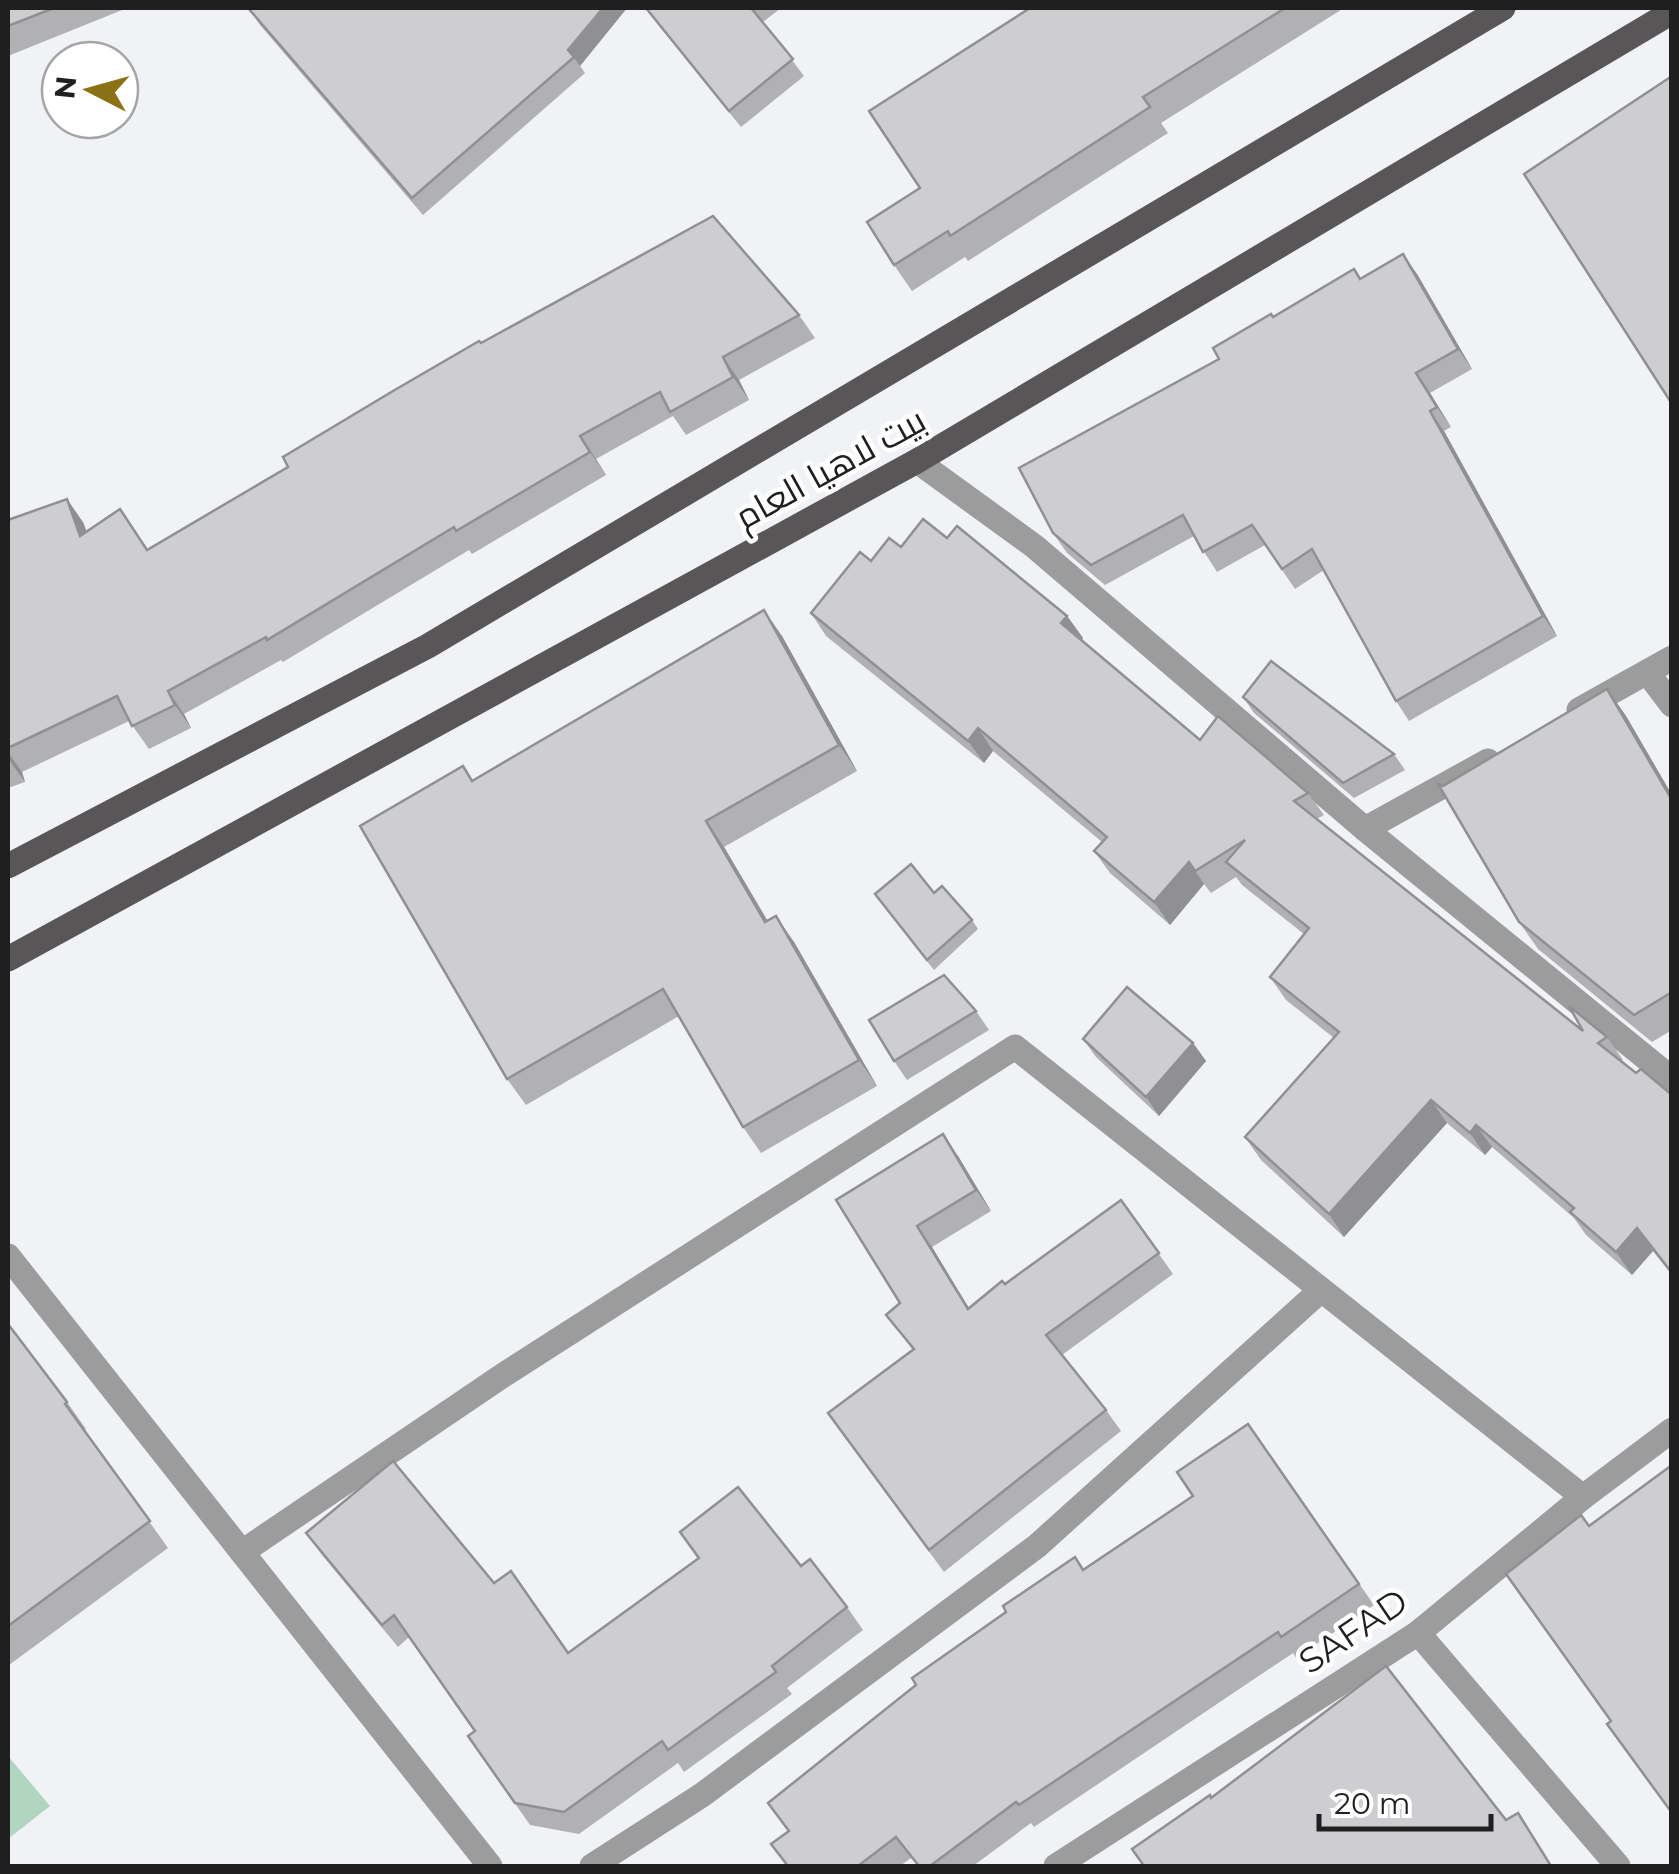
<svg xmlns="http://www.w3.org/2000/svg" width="1679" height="1874" font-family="Montserrat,Cairo,sans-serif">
  <rect width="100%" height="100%" fill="#f1f2f5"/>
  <path fill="#b1d6bf" d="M 8,1756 L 50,1806 L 8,1839 Z"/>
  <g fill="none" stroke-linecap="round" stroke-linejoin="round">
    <g stroke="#9d9c9c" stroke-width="25">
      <path d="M 917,461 L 1034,546 L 1365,829 L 1672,1079"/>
      <path d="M 1647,672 L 1672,705"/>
      <path d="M 1579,710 L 1672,658"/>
      <path d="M 1365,829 L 1488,761"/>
      <path d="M 8,1256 L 490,1866"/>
      <path d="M 242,1552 L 502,1376 L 1015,1047 L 1583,1497"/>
      <path d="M 1418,1633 L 1618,1866"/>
      <path d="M 592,1866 L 702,1795 L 1037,1546 L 1320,1291"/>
      <path d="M 1056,1866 L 1418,1633 L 1583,1497 L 1672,1430"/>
    </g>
    <g stroke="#585656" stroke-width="25">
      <path d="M 8,866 L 428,646 L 1503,8"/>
      <path d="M 8,959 L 917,461 L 1672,12"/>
    </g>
  </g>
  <g fill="#b1b1b4">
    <path d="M 8,8 L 127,8 L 8,56 Z"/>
    <path d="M 627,8 L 580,66 L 585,73 L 423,215 L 260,25 L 249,9 Z"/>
    <path d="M 645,8 L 781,8 L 763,22 L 804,76 L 741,127 Z"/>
    <path d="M 1030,8 L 1344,8 L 1161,123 L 1168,133 L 968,261 L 965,257 L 912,291 L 894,265 L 920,188 Z"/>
    <path d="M 1417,274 L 1472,369 L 1430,393 L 1451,427 L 1444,431 L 1557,636 L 1409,721 L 1396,701 L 1324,570 L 1295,589 L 1265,545 L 1217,572 L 1194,536 L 1105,585 L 1067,553 L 1053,533 L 1219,359 L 1273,317 L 1361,278 Z"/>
    <path d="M 799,315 L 815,338 L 739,380 L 749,400 L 686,435 L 673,416 L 596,459 L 606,475 L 472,554 L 469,550 L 283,662 L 281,660 L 184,714 L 191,728 L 149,749 L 129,721 L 22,772 L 25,782 L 8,788 L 8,520 L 83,522 L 87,532 L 148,550 L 288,467 L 481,343 Z"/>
    <path d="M 947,538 L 1067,616 L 1083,638 L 1081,640 L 1200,740 L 1308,793 L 1324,815 L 1317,819 L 1583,1031 L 1607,1037 L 1623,1060 L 1621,1061 L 1636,1073 L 1672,1095 L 1672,1275 L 1653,1251 L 1632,1275 L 1586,1235 L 1574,1218 L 1492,1147 L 1485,1155 L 1447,1123 L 1344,1237 L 1261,1160 L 1245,1137 L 1334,1038 L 1286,1000 L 1270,977 L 1304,934 L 1242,885 L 1236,877 L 1211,893 L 1204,884 L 1170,925 L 1110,873 L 1094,851 L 1102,842 L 993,751 L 984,763 L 826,636 L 811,613 L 871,561 L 901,547 Z"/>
    <path d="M 782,636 L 857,771 L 724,847 L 768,921 L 794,942 L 877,1086 L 761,1153 L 743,1127 L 679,1016 L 526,1105 L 507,1079 L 473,780 Z"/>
    <path d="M 1607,689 L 1626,716 L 1672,795 L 1672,1030 L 1652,1042 L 1538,949 L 1519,922 L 1443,786 Z"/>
    <path d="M 1243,697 L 1394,754 L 1405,770 L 1354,798 L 1254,713 Z"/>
    <path d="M 934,893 L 972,920 L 978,929 L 934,970 L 882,904 Z"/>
    <path d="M 976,1011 L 989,1030 L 907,1080 L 894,1061 Z"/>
    <path d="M 1083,1039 L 1193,1043 L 1206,1061 L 1159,1116 L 1096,1057 Z"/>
    <path d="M 958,1156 L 991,1211 L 932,1247 L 969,1308 L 1005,1284 L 1121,1200 L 1173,1274 L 1062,1355 L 1106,1410 L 1121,1431 L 944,1572 L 843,1434 L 913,1350 L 886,1315 L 900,1303 L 836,1200 Z"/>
    <path d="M 8,1324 L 67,1402 L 86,1429 L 84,1430 L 168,1548 L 9,1665 L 8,1662 Z"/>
    <path d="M 1248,1424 L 1374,1605 L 1296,1658 L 1293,1653 L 1034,1827 L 1031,1823 L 973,1866 L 918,1866 L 911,1858 L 900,1866 L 787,1866 L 771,1844 L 788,1831 L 768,1803 L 1084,1570 L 1193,1496 Z"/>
    <path d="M 680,1532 L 801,1566 L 847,1607 L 863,1630 L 787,1688 L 792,1694 L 684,1772 L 678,1763 L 579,1834 L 530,1825 L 468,1736 L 475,1731 L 409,1637 L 398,1647 L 322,1555 L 306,1533 L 494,1583 L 568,1653 L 698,1559 Z"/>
  </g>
  <g fill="#909092">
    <path d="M 603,8 L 627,8 L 580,66 L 568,50 Z"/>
    <path d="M 1403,254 L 1417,274 L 1472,369 L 1458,349 Z"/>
    <path d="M 723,357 L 739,380 L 749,400 L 733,377 Z"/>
    <path d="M 1416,373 L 1430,393 L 1451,427 L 1437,407 Z"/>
    <path d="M 1430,411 L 1444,431 L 1557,636 L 1543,616 Z"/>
    <path d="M 580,436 L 596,459 L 606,475 L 590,452 Z"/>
    <path d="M 67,499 L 83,522 L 96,559 L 80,536 Z"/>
    <path d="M 764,610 L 782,636 L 857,771 L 839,745 Z"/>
    <path d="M 1067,616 L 1083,638 L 1077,646 L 1061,623 Z"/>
    <path d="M 1607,689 L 1626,716 L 1672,795 L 1672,800 Z"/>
    <path d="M 168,691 L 184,714 L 191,728 L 175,705 Z"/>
    <path d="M 978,728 L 993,751 L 984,763 L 968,741 Z"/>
    <path d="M 8,752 L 22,772 L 25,782 L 9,760 Z"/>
    <path d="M 706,821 L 724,847 L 783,948 L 765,922 Z"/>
    <path d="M 1189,862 L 1204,884 L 1170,925 L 1154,902 Z"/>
    <path d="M 776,916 L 794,942 L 877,1086 L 859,1060 Z"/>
    <path d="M 1193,1043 L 1206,1061 L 1159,1116 L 1146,1097 Z"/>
    <path d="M 1431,1100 L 1447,1123 L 1344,1237 L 1329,1214 Z"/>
    <path d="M 1476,1125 L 1492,1147 L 1485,1155 L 1470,1133 Z"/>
    <path d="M 943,1134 L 958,1156 L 991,1211 L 976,1190 Z"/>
    <path d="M 917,1226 L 932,1247 L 982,1331 L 968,1309 Z"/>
    <path d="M 1637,1228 L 1653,1251 L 1632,1275 L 1616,1252 Z"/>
  </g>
  <g fill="#ceced1" stroke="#909092" stroke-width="2.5">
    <path d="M 8,8 L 54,8 L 8,26 Z"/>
    <path d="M 250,8 L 603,8 L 568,50 L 574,57 L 412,198 L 249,9 Z"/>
    <path d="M 646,8 L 751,8 L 793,59 L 729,111 Z"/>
    <path d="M 1030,8 L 1285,8 L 1143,97 L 1150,107 L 950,236 L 948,231 L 894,265 L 867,222 L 920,188 L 869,111 Z"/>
    <path d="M 1672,76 L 1672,404 L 1524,174 Z"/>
    <path d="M 713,216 L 799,315 L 723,357 L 733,377 L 670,412 L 660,392 L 580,436 L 590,452 L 456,531 L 454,527 L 267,640 L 266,637 L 168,691 L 175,705 L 132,726 L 117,696 L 8,748 L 8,520 L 67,499 L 80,536 L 120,509 L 147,550 L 288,467 L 283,457 L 393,391 L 479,341 L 481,343 Z"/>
    <path d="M 1403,254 L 1458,349 L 1416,373 L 1437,407 L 1430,411 L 1543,616 L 1396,701 L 1312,549 L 1282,569 L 1252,525 L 1203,552 L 1183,515 L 1091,565 L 1053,533 L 1019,468 L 1219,359 L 1213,348 L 1271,314 L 1273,317 L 1354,269 L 1360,279 Z"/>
    <path d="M 923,519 L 947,538 L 957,526 L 1067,616 L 1061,623 L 1200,740 L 1218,716 L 1308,793 L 1294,801 L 1583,1031 L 1569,1006 L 1607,1037 L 1598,1043 L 1636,1073 L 1641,1069 L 1672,1095 L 1672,1273 L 1637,1228 L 1616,1252 L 1570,1212 L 1574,1208 L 1476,1125 L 1470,1133 L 1431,1100 L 1329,1214 L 1245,1137 L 1339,1032 L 1270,977 L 1309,928 L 1226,862 L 1245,840 L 1195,871 L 1189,862 L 1154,902 L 1094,851 L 1107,837 L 978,728 L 968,741 L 811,613 L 860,552 L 871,561 L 889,538 L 901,547 Z"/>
    <path d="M 764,610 L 839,745 L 706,821 L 765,922 L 776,916 L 859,1060 L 743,1127 L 663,989 L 507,1079 L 360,826 L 463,766 L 472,781 Z"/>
    <path d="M 1271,661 L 1394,754 L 1343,783 L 1243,697 Z"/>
    <path d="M 1607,689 L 1672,800 L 1672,992 L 1634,1015 L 1519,922 L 1438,784 L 1443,786 Z"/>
    <path d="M 911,864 L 934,893 L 942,886 L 972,920 L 927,960 L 875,894 Z"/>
    <path d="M 944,975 L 976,1011 L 894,1061 L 869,1020 Z"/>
    <path d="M 1127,987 L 1193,1043 L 1146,1097 L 1083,1039 Z"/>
    <path d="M 943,1134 L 976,1190 L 917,1226 L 968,1309 L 1002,1281 L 1005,1284 L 1121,1200 L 1159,1253 L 1046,1335 L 1106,1410 L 929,1550 L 828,1413 L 914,1349 L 886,1315 L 900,1303 L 836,1200 Z"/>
    <path d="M 8,1324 L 67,1402 L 65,1404 L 150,1521 L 8,1626 Z"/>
    <path d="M 1248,1424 L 1359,1584 L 1281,1637 L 1278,1632 L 1019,1805 L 1016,1802 L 930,1866 L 919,1866 L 896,1837 L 858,1866 L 788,1866 L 771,1844 L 789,1831 L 768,1803 L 916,1685 L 912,1678 L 1006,1612 L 1003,1606 L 1075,1557 L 1083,1570 L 1193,1496 L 1177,1472 Z"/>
    <path d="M 393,1461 L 494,1583 L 511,1571 L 568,1653 L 699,1558 L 680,1532 L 738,1487 L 801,1566 L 810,1559 L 847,1607 L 772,1666 L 776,1672 L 668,1750 L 662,1741 L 564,1812 L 515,1803 L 468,1736 L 475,1731 L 394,1615 L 382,1625 L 306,1533 Z"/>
    <path d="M 1672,1465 L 1672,1813 L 1607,1724 L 1611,1721 L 1506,1574 L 1581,1515 L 1589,1526 Z"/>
    <path d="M 1386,1666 L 1506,1820 L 1518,1813 L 1551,1866 L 1144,1866 L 1132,1849 L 1210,1795 L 1211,1798 Z"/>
  </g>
  <g text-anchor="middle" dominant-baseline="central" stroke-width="9" stroke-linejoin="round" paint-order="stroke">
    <g font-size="35" fill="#1f1f20" stroke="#fff">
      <text transform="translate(830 468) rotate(-29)">بيت لاهيا العام</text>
      <text transform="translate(1353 1631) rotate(-34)">SAFAD</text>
    </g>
  </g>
  <rect width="1679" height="1874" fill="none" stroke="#1f1f20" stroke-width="20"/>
  <g transform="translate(90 90) rotate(276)"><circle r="48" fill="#ffffff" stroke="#a5a5a6" stroke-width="2.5"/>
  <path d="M0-8L18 38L0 25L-18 38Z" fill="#8a7113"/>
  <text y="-15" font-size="28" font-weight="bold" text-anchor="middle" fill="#1f1f20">N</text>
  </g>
  <path d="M1319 1814v15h172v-15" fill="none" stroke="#1f1f20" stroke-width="5"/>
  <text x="1334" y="1814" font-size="30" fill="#1f1f20" stroke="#ffffff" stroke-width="8" paint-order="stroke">20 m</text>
</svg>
